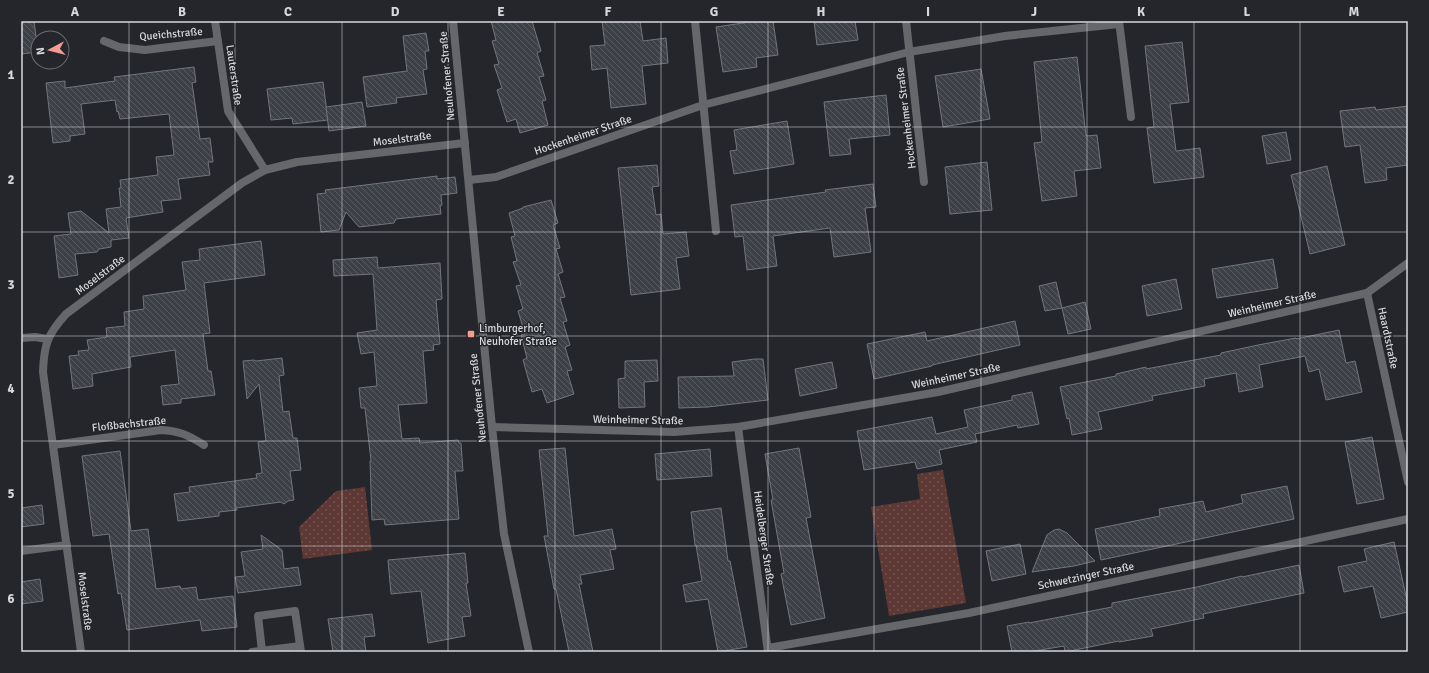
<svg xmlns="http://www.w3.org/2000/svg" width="1429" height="673" font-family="Signika,sans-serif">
  <defs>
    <pattern id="park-dots" width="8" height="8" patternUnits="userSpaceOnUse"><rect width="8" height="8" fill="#5d3834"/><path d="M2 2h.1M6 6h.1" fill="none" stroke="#745451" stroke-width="1.8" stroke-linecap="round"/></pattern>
    <pattern id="building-back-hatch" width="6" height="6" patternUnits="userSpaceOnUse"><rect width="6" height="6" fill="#3d4046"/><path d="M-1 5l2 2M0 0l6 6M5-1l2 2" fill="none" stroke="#585b60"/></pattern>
  </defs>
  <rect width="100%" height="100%" fill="#24262b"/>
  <g fill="url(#park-dots)">
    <path d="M 943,470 L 966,603 L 889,616 L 871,507 L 920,499 L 917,474 Z"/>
    <path d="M 365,487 L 372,550 L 303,559 L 299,527 L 336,491 Z"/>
  </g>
  <g fill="url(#building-back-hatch)" stroke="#72757b">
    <path d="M 21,21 L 34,21 L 38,52 L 21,54 Z"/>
    <path d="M 491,21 L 532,21 L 541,51 L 537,53 L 544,76 L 539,77 L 546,100 L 542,101 L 548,125 L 520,133 L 516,119 L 507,122 L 497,90 L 502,88 L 494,65 L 499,64 L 492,41 L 496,40 Z"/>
    <path d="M 602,21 L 640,21 L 643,41 L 666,38 L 668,63 L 642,66 L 646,104 L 611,108 L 607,68 L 592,70 L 590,46 L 605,45 Z"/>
    <path d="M 756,21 L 773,21 L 778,55 L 756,58 L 757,67 L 723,72 L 716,27 Z"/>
    <path d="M 814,21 L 855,21 L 858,40 L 817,45 Z"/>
    <path d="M 426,33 L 429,51 L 425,51 L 427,69 L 423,70 L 427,94 L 396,98 L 397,103 L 367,107 L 363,77 L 407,71 L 403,36 Z"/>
    <path d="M 1182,42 L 1189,102 L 1170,104 L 1176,151 L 1200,148 L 1204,177 L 1154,183 L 1147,128 L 1154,127 L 1145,46 Z"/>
    <path d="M 1077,57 L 1086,136 L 1097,135 L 1101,168 L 1074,171 L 1077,196 L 1042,201 L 1034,143 L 1042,142 L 1034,62 Z"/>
    <path d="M 194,67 L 196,82 L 192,83 L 200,139 L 210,138 L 213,162 L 208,162 L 210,175 L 178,179 L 181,199 L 161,201 L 163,212 L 126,218 L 129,238 L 111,240 L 111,247 L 99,249 L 97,252 L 75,254 L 78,275 L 59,278 L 54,236 L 71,234 L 68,213 L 81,211 L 109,233 L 106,209 L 121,207 L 119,188 L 121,188 L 120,180 L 158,175 L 156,157 L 174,155 L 169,114 L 120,119 L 118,111 L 117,112 L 115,100 L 81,104 L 85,134 L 70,136 L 70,141 L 53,143 L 46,83 L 65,81 L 65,88 L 115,81 L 114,77 Z"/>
    <path d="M 981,69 L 990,119 L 943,127 L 935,76 Z"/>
    <path d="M 323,82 L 328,120 L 293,124 L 292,118 L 271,120 L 267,89 Z"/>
    <path d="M 886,95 L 890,135 L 849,139 L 851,154 L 830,156 L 824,102 Z"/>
    <path d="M 362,102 L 366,126 L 329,131 L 326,107 Z"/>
    <path d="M 1408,106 L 1408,165 L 1386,168 L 1387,180 L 1365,183 L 1360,145 L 1345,147 L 1340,111 L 1375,107 L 1376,110 Z"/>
    <path d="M 787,121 L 794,164 L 734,174 L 730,151 L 737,150 L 734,130 Z"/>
    <path d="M 1286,132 L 1291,160 L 1267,164 L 1262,136 Z"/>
    <path d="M 987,162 L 992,210 L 950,214 L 945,167 Z"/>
    <path d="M 657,165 L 659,186 L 652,187 L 656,215 L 661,214 L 663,234 L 686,232 L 689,256 L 676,258 L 680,289 L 631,295 L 618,168 Z"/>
    <path d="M 1327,166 L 1345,245 L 1310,254 L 1291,175 Z"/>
    <path d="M 437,176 L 437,179 L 455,177 L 457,193 L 441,195 L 442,205 L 440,206 L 441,214 L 396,219 L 394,223 L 359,227 L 346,212 L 339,230 L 321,232 L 317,194 L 326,193 L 325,190 Z"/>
    <path d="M 873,184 L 876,207 L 865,208 L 871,252 L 834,257 L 830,228 L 773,236 L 777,266 L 747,270 L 743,236 L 735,237 L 731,205 L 826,192 L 825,190 Z"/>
    <path d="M 551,200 L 558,223 L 553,225 L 560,248 L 556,249 L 563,272 L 558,274 L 565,297 L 560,298 L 567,321 L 563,322 L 570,345 L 565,347 L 572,370 L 567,371 L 574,394 L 547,403 L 542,389 L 532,392 L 523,360 L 527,358 L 521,335 L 525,334 L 518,311 L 523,309 L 516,286 L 521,285 L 513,262 L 517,261 L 511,237 L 515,236 L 509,213 L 523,208 L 523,207 Z"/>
    <path d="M 261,241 L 265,275 L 204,283 L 210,333 L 203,334 L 208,371 L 211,371 L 215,395 L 181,399 L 181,403 L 163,405 L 161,386 L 179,384 L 175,350 L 130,357 L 131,367 L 92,374 L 93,386 L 73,389 L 69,356 L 79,355 L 78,351 L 89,350 L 87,340 L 107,337 L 106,328 L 125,326 L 124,312 L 144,309 L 143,296 L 186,290 L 182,262 L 200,260 L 199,249 Z"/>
    <path d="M 377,257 L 378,268 L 440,263 L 442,299 L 436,300 L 440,344 L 433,345 L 434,350 L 423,351 L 427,403 L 398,405 L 402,439 L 419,438 L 420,443 L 458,440 L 459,443 L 461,443 L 463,471 L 455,471 L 459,519 L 385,525 L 384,519 L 372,520 L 370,461 L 371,461 L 365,408 L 361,408 L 359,388 L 377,386 L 374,352 L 361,354 L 357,333 L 377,330 L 373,274 L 334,276 L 333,260 Z"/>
    <path d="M 1273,259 L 1278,288 L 1217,298 L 1212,269 Z"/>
    <path d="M 1176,279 L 1182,309 L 1147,316 L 1142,286 Z"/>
    <path d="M 1056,282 L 1062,308 L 1045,311 L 1039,286 Z"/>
    <path d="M 1085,302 L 1091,329 L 1068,334 L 1062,308 Z"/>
    <path d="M 1015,321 L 1020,345 L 932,365 L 932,366 L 874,379 L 867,344 L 925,332 L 927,341 Z"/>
    <path d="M 1339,330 L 1346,363 L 1355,361 L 1362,392 L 1326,400 L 1319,369 L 1309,372 L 1305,356 L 1259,365 L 1263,387 L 1239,392 L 1236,373 L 1204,379 L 1205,386 L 1152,396 L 1153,400 L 1098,412 L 1102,429 L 1072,435 L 1069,418 L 1067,419 L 1060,387 L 1116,376 L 1116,374 L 1146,367 L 1146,369 L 1221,355 L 1221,353 L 1258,345 L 1296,338 L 1296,339 Z"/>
    <path d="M 282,358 L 284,375 L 279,376 L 283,412 L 289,411 L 293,438 L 297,438 L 301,470 L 290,471 L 294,500 L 288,501 L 284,504 L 281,502 L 236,508 L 237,510 L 219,512 L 219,516 L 178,521 L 174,494 L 190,492 L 189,487 L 257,478 L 256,474 L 262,473 L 258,442 L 266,441 L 259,384 L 247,399 L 243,361 L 254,360 L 256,361 Z"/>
    <path d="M 755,359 L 763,359 L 768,400 L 708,407 L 679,408 L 678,377 L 734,376 L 732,362 Z"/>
    <path d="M 657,360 L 658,381 L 644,382 L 645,407 L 619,408 L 618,379 L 625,378 L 625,361 Z"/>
    <path d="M 832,362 L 837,388 L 800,396 L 795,369 Z"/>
    <path d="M 1032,392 L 1039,424 L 1018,428 L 1017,425 L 975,434 L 977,442 L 939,450 L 942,464 L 917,469 L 915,462 L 864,470 L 857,431 L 932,417 L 936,434 L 968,427 L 964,410 L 1012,400 L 1012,396 Z"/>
    <path d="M 1372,437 L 1384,499 L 1357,504 L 1345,442 Z"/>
    <path d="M 565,448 L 574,536 L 612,529 L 616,549 L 610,550 L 614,569 L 580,575 L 582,584 L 579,584 L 593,652 L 569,652 L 556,589 L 554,589 L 544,536 L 548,536 L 539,450 Z"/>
    <path d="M 799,448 L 811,517 L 806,518 L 825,618 L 791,625 L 781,574 L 784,573 L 771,500 L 773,500 L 765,454 Z"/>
    <path d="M 710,449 L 712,476 L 657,480 L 655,454 Z"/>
    <path d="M 120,451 L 131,531 L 148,529 L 156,589 L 180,586 L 181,589 L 196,587 L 198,600 L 233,596 L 237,627 L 202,631 L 200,620 L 127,630 L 121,593 L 118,594 L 109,534 L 93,536 L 82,456 Z"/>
    <path d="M 1287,486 L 1294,519 L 1101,560 L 1095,529 L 1160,516 L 1159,509 L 1203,501 L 1206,512 L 1243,503 L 1241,495 Z"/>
    <path d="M 42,505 L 44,524 L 21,527 L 21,508 Z"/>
    <path d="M 721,508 L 728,561 L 730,561 L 747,647 L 718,652 L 708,599 L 686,602 L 683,585 L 702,581 L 696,545 L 695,545 L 691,512 Z"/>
    <path d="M 1059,529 L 1067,533 L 1095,561 L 1074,566 L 1032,572 L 1047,535 L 1054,530 Z"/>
    <path d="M 261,535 L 282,550 L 284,569 L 298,567 L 301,585 L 238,593 L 235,577 L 245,576 L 241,552 L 263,549 Z"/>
    <path d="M 1394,542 L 1408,605 L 1408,612 L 1381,618 L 1373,586 L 1344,592 L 1338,567 L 1367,561 L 1364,549 Z"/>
    <path d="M 1020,544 L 1026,574 L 992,581 L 986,551 Z"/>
    <path d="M 465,553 L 468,583 L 466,583 L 471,616 L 462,617 L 465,636 L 428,643 L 421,591 L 391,594 L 388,560 Z"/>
    <path d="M 1299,565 L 1304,593 L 1203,614 L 1204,618 L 1151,629 L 1153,636 L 1119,642 L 1119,641 L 1065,652 L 1064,646 L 1029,652 L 1012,652 L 1007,626 L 1029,622 L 1029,623 L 1112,607 L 1112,603 L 1197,587 L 1242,576 L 1242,577 Z"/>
    <path d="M 40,579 L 43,601 L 21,604 L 21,582 Z"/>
    <path d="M 372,614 L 375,636 L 364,637 L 366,652 L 333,652 L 328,619 Z"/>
  </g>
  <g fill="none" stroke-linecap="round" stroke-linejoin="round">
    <g stroke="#66676a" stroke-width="8">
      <path d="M 215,21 L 228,111 L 265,170"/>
      <path d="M 453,21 L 492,427 L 504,534 L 529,652"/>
      <path d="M 695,21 L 716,231"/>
      <path d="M 906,21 L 924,182"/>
      <path d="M 1119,21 L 1131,117"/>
      <path d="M 104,41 L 119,47 L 145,50 L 218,41"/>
      <path d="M 469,180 L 496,177 L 703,105 L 909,52 L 1005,36 L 1119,24"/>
      <path d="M 1367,293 L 1408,482"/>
      <path d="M 21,338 L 35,337 L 47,339"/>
      <path d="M 492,427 L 674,432 L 738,427 L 938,392 L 1367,293 L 1408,263"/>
      <path d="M 738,427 L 768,652"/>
      <path d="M 53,445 L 161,430 C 180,431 188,435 204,445"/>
      <path d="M 21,551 L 67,545"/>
      <path d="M 768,648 L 969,613 L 1408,519"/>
      <path d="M 262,651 L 258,616 L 295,611 L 301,652"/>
      <path d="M 81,652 L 43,372 C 44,345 47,335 66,314 L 242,183 L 265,170 L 297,162 L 465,143"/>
      <path d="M 252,652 L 300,646"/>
    </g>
  </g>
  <path fill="none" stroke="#d7d8dc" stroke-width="1" stroke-opacity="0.55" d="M 129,21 L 129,652M 235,21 L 235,652M 342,21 L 342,652M 448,21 L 448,652M 555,21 L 555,652M 661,21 L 661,652M 768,21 L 768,652M 874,21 L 874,652M 981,21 L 981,652M 1087,21 L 1087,652M 1194,21 L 1194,652M 1300,21 L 1300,652M 21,127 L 1408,127M 21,232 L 1408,232M 21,336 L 1408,336M 21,441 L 1408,441M 21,546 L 1408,546"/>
  <rect fill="#f59c92" stroke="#24262b" stroke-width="1.5" x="467" y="330" width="8" height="8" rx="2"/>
  <g text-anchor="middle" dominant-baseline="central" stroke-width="3" stroke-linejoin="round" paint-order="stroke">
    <g font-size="11" fill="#d7d8dc" stroke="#24262b">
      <text transform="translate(171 34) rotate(-5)">Queichstraße</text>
      <text transform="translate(234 75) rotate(82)">Lauterstraße</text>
      <text transform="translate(447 76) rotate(-95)">Neuhofener Straße</text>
      <text transform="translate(906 118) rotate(-97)">Hockenheimer Straße</text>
      <text transform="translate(583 135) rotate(-19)">Hockenheimer Straße</text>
      <text transform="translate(402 139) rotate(-7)">Moselstraße</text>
      <text transform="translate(100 275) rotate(-37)">Moselstraße</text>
      <text transform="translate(1272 304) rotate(-13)">Weinheimer Straße</text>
      <text transform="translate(1388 338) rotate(78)">Haardtstraße</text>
      <text transform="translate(956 376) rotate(-12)">Weinheimer Straße</text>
      <text transform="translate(478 398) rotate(-96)">Neuhofener Straße</text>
      <text transform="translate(638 420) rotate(1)">Weinheimer Straße</text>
      <text transform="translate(129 424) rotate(-6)">Floßbachstraße</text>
      <text transform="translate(764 538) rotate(82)">Heidelberger Straße</text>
      <text transform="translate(1086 576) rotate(-12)">Schwetzinger Straße</text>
      <text transform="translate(85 601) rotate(83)">Moselstraße</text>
    </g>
    <g font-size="11" fill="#d7d8dc" stroke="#24262b" text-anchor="start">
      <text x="479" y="328">Limburgerhof,<tspan x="479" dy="13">Neuhofer Straße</tspan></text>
    </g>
  </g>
  <rect width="1429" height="673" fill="none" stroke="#24262b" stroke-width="44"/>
  <g transform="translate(50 50) rotate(263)"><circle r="19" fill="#24262b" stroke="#6c6d72"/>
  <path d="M0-3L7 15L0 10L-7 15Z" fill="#f59c92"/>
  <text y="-6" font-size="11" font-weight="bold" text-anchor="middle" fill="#d7d8dc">N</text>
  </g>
  <rect x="22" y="22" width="1385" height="629" fill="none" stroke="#d7d8dc" stroke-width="1.5"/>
  <g font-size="13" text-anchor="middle" font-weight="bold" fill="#d7d8dc">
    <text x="75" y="16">A</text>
    <text x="182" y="16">B</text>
    <text x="288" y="16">C</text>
    <text x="395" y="16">D</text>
    <text x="501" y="16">E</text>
    <text x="608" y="16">F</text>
    <text x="714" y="16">G</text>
    <text x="821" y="16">H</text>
    <text x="928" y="16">I</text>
    <text x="1034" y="16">J</text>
    <text x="1141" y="16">K</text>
    <text x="1247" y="16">L</text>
    <text x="1354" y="16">M</text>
    <text x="11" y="79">1</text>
    <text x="11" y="184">2</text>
    <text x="11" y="289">3</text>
    <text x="11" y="393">4</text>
    <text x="11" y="498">5</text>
    <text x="11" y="603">6</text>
  </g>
</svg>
